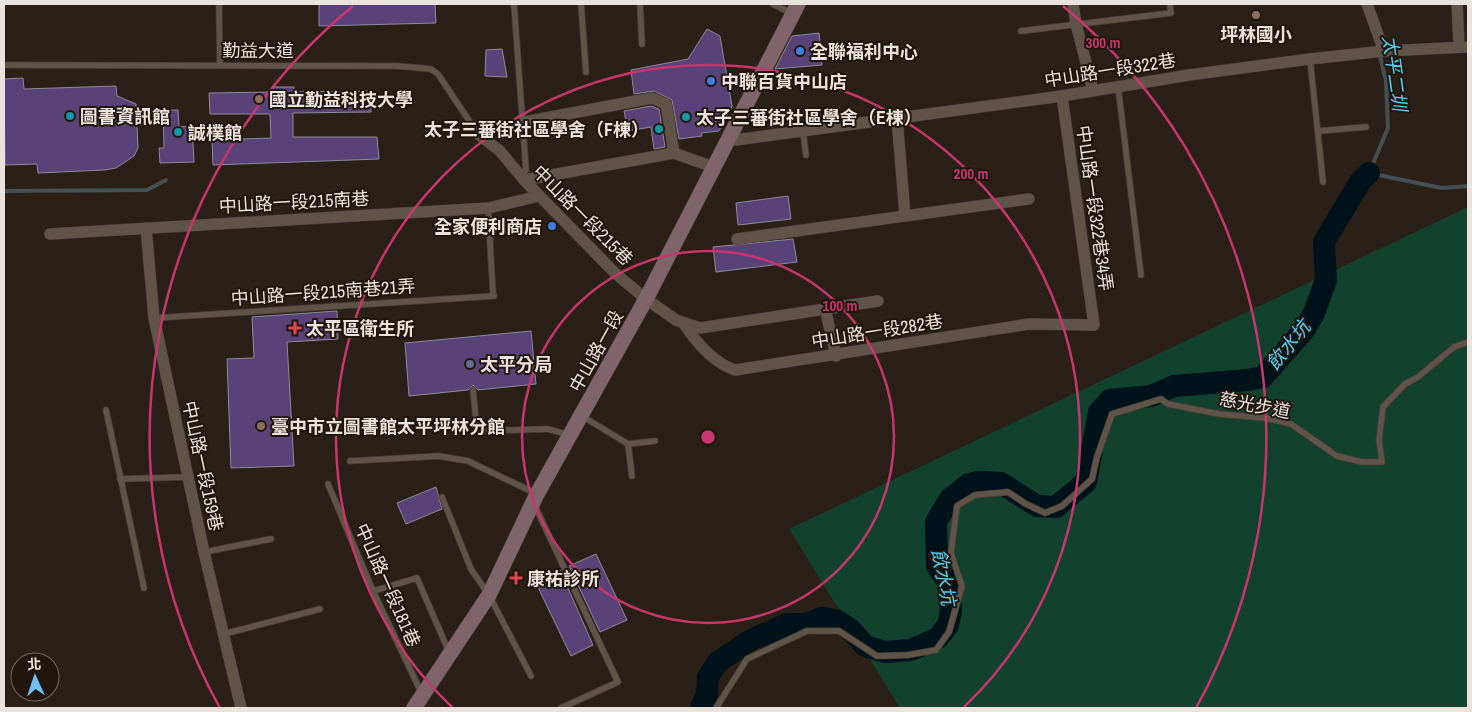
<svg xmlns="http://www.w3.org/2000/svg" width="1472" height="712" font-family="'Archivo Narrow','Noto Sans TC',sans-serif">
  <rect width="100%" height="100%" fill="#2b2017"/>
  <path fill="#12412e" d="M 1468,207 L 1468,708 L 900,708 L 789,529 Z"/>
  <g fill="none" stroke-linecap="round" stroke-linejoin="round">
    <g stroke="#465054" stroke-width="4">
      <path d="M 1379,52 L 1386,81 L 1388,128 L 1369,173 L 1442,188 L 1468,186"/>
      <path d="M 4,191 L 147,190 L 166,180"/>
    </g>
    <path stroke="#001219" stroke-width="22" d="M 701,708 L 707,694 L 708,677 L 718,662 L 749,641 L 787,624 L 807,624 L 821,618 L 836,620 L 850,629 L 865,646 L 885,652 L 911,650 L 938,638 L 948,625 L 951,611 L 948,582 L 937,566 L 936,522 L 950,499 L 969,484 L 978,482 L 1001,483 L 1037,506 L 1056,507 L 1086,482 L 1099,412 L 1110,400 L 1151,396 L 1174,386 L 1248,380 L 1263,377 L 1305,329 L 1314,313 L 1326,280 L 1324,242 L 1360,182 L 1369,173"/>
  </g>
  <g fill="#584278" stroke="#908a9a">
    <path d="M 319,4 L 435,4 L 436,23 L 319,26 Z"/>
    <path d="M 707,29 L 720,36 L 732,106 L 719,131 L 701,133 L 702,136 L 679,139 L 672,100 L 654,91 L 634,94 L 631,70 L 688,59 Z"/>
    <path d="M 819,33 L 822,65 L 775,69 L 792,36 Z"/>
    <path d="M 502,49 L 507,77 L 485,76 L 486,50 Z"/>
    <path d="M 23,78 L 24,89 L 116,86 L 117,96 L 136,104 L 138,148 L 134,156 L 116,168 L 104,170 L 38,173 L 37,164 L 5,165 L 4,79 Z"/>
    <path d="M 272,87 L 294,87 L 294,92 L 371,91 L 371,112 L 293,113 L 293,137 L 377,137 L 379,159 L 213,165 L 212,140 L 271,138 L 270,114 L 210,114 L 209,93 L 272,92 Z"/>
    <path d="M 651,106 L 659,109 L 665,147 L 654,149 L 651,127 L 628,131 L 624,111 Z"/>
    <path d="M 163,110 L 178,110 L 179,127 L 192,126 L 194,162 L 160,163 L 159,148 L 164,148 Z"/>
    <path d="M 788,196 L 791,219 L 738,225 L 736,203 Z"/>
    <path d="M 793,239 L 797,262 L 716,272 L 713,247 Z"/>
    <path d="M 337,311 L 338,339 L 287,342 L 294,466 L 231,468 L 227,359 L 254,358 L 252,317 Z"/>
    <path d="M 531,331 L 536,384 L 478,390 L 473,385 L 468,390 L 409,396 L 405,343 Z"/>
    <path d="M 436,487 L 442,509 L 406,524 L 397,503 Z"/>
    <path d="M 596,554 L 627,620 L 600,632 L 569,566 Z"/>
    <path d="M 560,570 L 593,645 L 571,656 L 535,581 Z"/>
  </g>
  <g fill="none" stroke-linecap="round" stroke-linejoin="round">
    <g stroke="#473d37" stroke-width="7">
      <g id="lane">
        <path d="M 219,4 L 220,65"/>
        <path d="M 514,4 L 526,170 L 520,176"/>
        <path d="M 581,4 L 586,72"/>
        <path d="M 640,4 L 642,44"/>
        <path d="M 773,4 L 791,13"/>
        <path d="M 1021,31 L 1171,13 L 1170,4"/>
        <path d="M 1310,59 L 1323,182"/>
        <path d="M 4,65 L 397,66 L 431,69 L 438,74 L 478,134"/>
        <path d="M 1118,86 L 1141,275"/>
        <path d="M 803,131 L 806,155"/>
        <path d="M 1318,131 L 1366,127"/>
        <path d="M 488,208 L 493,293"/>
        <path d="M 154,318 L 494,296"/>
        <path d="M 473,390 L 477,431 L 548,429 L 569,435"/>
        <path d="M 106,410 L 144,588"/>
        <path d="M 582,416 L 628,444 L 632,476"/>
        <path d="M 628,444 L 655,441"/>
        <path d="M 350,461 L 439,456 L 468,461 L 537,494"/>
        <path d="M 120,479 L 189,477"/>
        <path d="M 328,484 L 373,591 L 421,692"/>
        <path d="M 442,497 L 471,569 L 489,595 L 531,676"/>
        <path d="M 535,506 L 618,682 L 561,708"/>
        <path d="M 204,552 L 271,539"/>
        <path d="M 373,591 L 417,578 L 449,652"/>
        <path d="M 224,634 L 320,609"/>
        <path d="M 716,708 L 747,659 L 807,631 L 839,631 L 877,656 L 908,655 L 936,650 L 949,632 L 962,586 L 951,553 L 957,506 L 975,495 L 1008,492 L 1026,504 L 1045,513 L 1062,506 L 1092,479 L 1097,457 L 1112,414 L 1161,399 L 1168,404 L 1219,414 L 1265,418 L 1291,424 L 1337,456 L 1362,462 L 1382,462 L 1379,440 L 1383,407 L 1405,384 L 1418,377 L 1454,347 L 1468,342"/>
      </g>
    </g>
    <g stroke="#473d37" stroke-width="12">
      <g id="street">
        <path d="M 1073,4 L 1076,24 L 1093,90"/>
        <path d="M 1367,4 L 1384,51"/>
        <path d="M 1457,4 L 1459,46"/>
        <path d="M 897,118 L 905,215"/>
        <path d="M 524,122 L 652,98 L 666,104 L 674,153"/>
        <path d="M 478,134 L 500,151 L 524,180 L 616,274 L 646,299 L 676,320 L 700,328 L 878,301"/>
        <path d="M 728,141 L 1062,96 L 1189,75 L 1310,59 L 1384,51 L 1468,47"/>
        <path d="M 524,180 L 674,153 L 713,167"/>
        <path d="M 146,228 L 154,318 L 204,552 L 241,708"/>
        <path d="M 50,234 L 488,208 L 539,196"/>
        <path d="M 737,239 L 1029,199"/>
        <path d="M 825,308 L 836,356"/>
        <path d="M 684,324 C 696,342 714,363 735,370 L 1029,324 L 1094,325 L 1062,96"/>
      </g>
    </g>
    <g stroke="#473d37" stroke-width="16">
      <path id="secondary" d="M 414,708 L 489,595 L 537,494 L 646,299 L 798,4"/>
    </g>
    <use href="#lane" stroke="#605348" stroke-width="5.5"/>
    <use href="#street" stroke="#605348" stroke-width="11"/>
    <use href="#secondary" stroke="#80646b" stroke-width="15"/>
  </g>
  <g fill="none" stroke="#c8366e" stroke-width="2.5">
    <circle cx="708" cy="437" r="186"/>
    <path d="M452 707A372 372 0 1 1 964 707"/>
    <path d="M220 708A558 558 0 0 1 353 6M1063 6A558 558 0 0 1 1196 708"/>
  </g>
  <g fill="#8d6e63" stroke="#21160e" stroke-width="2">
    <circle cx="1256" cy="15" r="5"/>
    <circle cx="259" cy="99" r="5"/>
    <circle cx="261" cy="426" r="5"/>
  </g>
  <g fill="#3f7fe0" stroke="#21160e" stroke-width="2">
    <circle cx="800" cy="51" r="5"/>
    <circle cx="711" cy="81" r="5"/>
    <circle cx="552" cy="226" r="5"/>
  </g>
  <g fill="#0f9aa8" stroke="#21160e" stroke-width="2">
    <circle cx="70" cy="116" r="5"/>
    <circle cx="686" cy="117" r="5"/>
    <circle cx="659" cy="129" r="5"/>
    <circle cx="178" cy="132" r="5"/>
  </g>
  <g fill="#e0444e" stroke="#21160e" stroke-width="2">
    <path d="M292.5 320.5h5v5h5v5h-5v5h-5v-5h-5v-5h5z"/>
    <path d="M513.5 570.5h5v5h5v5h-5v5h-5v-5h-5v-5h5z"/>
  </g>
  <circle fill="#5c6f8a" stroke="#21160e" stroke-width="2" cx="470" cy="364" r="5"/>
  <g text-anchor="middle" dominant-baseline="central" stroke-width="4" stroke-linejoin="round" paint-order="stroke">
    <g font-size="18" font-weight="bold" fill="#eae2dc" stroke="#21160e" text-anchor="start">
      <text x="1256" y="34" text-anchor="middle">坪林國小</text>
      <text x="810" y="51">全聯福利中心</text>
      <text x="721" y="81">中聯百貨中山店</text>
      <text x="269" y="99">國立勤益科技大學</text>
      <text x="80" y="116">圖書資訊館</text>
      <text x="696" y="117">太子三蕃街社區學舍（E棟）</text>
      <text x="649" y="129" text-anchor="end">太子三蕃街社區學舍（F棟）</text>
      <text x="188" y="132">誠樸館</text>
      <text x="542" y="226" text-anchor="end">全家便利商店</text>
      <text x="306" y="328">太平區衛生所</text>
      <text x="480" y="364">太平分局</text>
      <text x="271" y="426">臺中市立圖書館太平坪林分館</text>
      <text x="527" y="578">康祐診所</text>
    </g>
    <g font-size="18" fill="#eae2dc" stroke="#21160e">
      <text x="258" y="50">勤益大道</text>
      <text transform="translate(1110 70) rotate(-9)">中山路一段322巷</text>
      <text transform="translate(294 202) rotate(-3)">中山路一段215南巷</text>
      <text transform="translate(1095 208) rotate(82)">中山路一段322巷34弄</text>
      <text transform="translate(583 215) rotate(45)">中山路一段215巷</text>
      <text transform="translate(323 292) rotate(-4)">中山路一段215南巷21弄</text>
      <text transform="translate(877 331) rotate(-9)">中山路一段282巷</text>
      <text transform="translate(596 351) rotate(-61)">中山路一段</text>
      <text transform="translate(1255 405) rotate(11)">慈光步道</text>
      <text transform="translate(203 466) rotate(78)">中山路一段159巷</text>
      <text transform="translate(388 585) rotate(66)">中山路一段181巷</text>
    </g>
    <g font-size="19" font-style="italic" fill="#53d0f4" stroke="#21160e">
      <text transform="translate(1395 73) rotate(82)">太平二圳</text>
      <text transform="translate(1288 345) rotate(-51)">飲水坑</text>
      <text transform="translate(944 577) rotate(79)">飲水坑</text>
    </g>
  </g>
  <circle cx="708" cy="437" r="8" fill="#c8366e" stroke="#21160e" stroke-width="2.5"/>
  <g font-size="15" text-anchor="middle" font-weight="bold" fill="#c8366e" stroke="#21160e" stroke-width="4" stroke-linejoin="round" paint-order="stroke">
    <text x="1103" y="48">300 m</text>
    <text x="971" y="179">200 m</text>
    <text x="840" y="311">100 m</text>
  </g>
  <rect width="1472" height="712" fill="none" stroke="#eae2dc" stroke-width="10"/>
  <g transform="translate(35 677) rotate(357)"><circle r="24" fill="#21160e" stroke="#716860"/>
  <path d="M0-4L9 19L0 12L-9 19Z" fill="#72c1f5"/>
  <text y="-8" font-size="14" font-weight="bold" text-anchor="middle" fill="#eae2dc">北</text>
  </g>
</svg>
